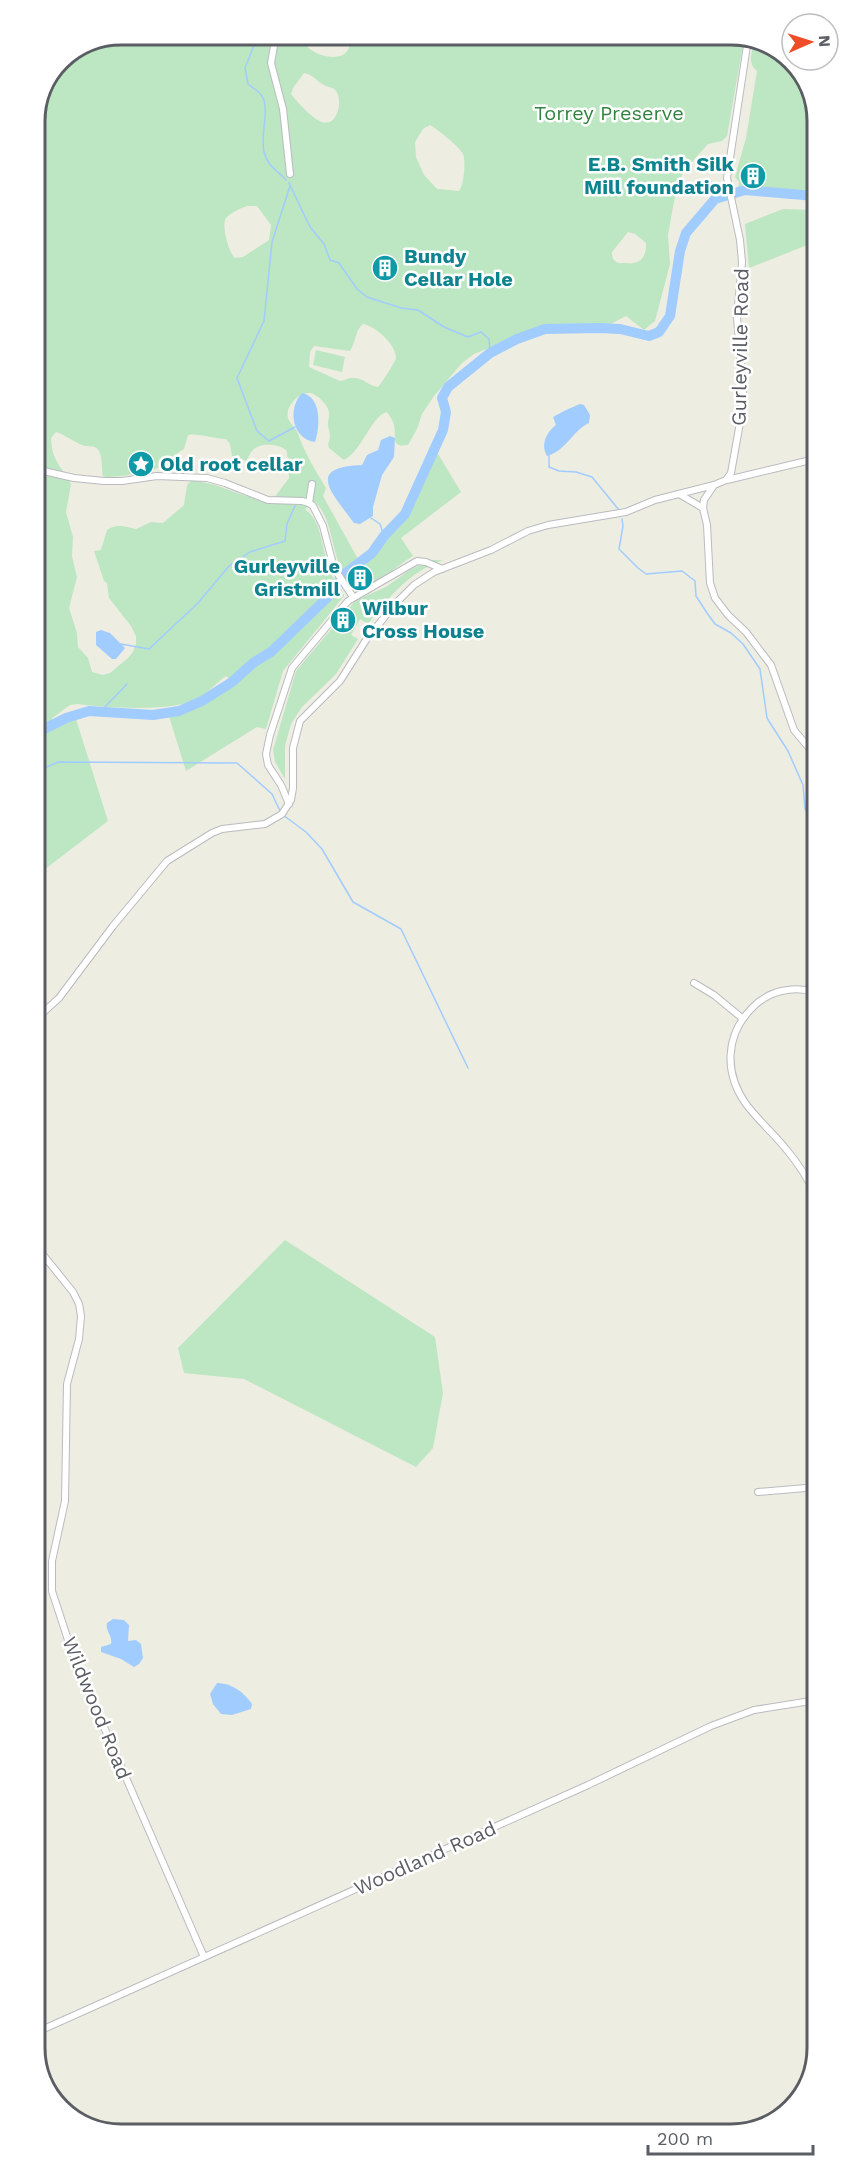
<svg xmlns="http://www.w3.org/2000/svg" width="852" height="2169" font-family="'Work Sans',sans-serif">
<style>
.green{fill:#bde6c2;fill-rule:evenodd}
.water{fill:#a1ccff}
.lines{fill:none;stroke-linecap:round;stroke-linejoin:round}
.stream{stroke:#a1ccff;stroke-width:1.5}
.river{stroke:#a1ccff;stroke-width:10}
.minor-casing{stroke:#babbc1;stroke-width:8}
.minor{stroke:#fff;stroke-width:6}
.labels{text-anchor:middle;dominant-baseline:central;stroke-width:5;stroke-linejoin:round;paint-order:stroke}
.park-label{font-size:20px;fill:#31843f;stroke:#fff}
.culture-label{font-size:20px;font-weight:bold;fill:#0d838f;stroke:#fff;text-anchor:start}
.street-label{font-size:20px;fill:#5a5d63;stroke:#fff}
.rim{fill:none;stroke:#5a5d63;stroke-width:3}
</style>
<rect width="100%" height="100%" fill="#eeede2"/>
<g class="green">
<path d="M121,35H193L205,37L212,35H301C304,59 359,69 348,35H737L744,39L727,136L722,141L708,144L683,172L675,196L668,235L670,264L655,321L644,330L626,316L607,326L548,324L474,354L462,363L434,396L422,414L417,429L408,445C390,448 397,437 394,425C393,421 390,416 387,412C371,416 362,451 344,460L329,448L328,444C331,436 330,434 328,426C327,422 330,417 329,412C328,405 317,394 310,393C298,392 285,407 288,418C290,424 296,428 298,434C305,453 315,470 326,488L323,496L358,559L382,545L395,529L421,479L432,444L461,492L401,538L413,556C397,565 371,592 352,586C329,560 336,522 315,502L305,509C324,524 321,550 330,571C333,580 342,587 344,596L283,671L266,729L257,727L186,771L168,713C193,707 210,695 231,680L226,676C216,683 208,693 197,699C173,712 105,708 78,704L70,705L51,719H76L108,821L36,876L35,116L60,60ZM304,73C314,75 316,81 324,85C328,88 333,86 336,91C343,100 338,127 322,122C313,119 297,102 291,94L293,88ZM430,125C437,129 460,147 463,154C466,161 464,185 459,191L437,189L424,175L416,157L415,142L423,129ZM247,206H257L271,225L269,240L243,257L235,258C229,254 221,225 226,218C230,213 241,208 247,206ZM628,232L635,234L646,243C647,258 639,265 625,263C621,263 618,264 615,261C612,259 612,255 612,252ZM363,324C375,326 396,344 396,358C395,362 382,383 378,387C369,386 363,378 354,378C349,377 345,381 340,381L309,367L310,352L314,346L350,351C356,342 355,330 363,324ZM56,432C65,435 73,441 82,445C89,448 95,444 99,451C103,459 101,468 103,476L107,477C118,477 151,472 160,467C168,462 175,454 184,449L188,435C200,433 213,439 226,439L230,444L232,456L246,461C249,457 250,452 254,449C261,442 281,444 287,451L289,478L274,498L246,496L215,485L192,480L187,485L184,505L163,523L151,522L136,529C125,527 118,523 107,530L101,550L94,551L104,581L107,583L109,598L131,626L136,636V644L133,652L128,658L110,673L103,675L92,672L88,658L78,647L77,633L69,608L77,577L72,556L73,537L66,512L71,484C61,465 52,462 51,438Z"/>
<path d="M754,42L788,56L814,98L815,195L750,186L738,191L739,182L735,177L736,173L746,138L757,71C747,63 752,53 754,42Z"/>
<polygon points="783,209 813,210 815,242 749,268 745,224"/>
<polygon points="316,350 345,357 342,372 313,365"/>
<path d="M430,560H443C409,572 390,596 368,624L360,619L351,635L358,639L336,674L302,707L291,724L285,746V779L275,762L273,750L296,671L356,600L386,587L411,569Z"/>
<polygon points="285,1240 435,1337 443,1393 433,1448 416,1467 244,1379 184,1373 178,1348"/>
</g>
<g class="water">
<path d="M302,393C322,397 320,427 315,442C292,439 287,409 302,393Z"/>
<path d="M580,404L584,405L590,415L589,423C572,431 567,450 547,456C540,444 547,432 556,425L553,417L566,410Z"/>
<path d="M390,436L395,438L394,457L382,475L373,507V516L360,524L354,523C333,494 304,467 362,465L367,455L378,450L381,440Z"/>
<polygon points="101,630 110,633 125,648 116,659 112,659 96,645 96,632"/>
<path d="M113,1619L124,1620L129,1625L128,1641L136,1640L141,1644L143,1658L139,1664L134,1667L121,1659L101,1652V1647L111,1644C113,1636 105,1631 107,1623Z"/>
<path d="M217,1683C231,1683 244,1692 252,1704L251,1709L232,1715L221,1714L213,1704L210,1694Z"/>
</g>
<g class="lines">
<g class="stream">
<path d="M258,35L245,68L248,84C253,88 259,91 262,96C270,108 260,136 264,152C267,166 278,171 286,180"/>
<polyline points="289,183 310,227 324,244 330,260 339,263 357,289 367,297 401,308 418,310 444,327 468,337 481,332 489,339 490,352 470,368"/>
<polyline points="290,186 272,242 264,321 237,378 257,431 269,441 295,427"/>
<polyline points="549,455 549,467 559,471 576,472 592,477 619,510"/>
<polyline points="371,518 380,524 384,536"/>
<polyline points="622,519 623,526 619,549 638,568 646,574 682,571 695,581 696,596 707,613 715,624 731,633 743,644 760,669 767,718 788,751 803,785 805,809 816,825"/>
<polyline points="121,644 149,649 198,603 229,566 250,552 285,541 287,524 295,506"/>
<polyline points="101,711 127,684"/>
<polyline points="36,772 58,762 237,763 272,794 280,811"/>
<polyline points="283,815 306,832 322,849 353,902 401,929 468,1068"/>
</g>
<polyline class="river" points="36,733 66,718 89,711 153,715 179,711 202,701 232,682 253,663 271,652 331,594 342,576 372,553 384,536 405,514 443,430 446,412 442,398 448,387 490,353 517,339 545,329 600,328 620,329 649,336 659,332 670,316 680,251 686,233 715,199 745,190 815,196"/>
<defs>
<g id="minor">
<polyline points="280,35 274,46 271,63 283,109 290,174"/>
<polyline points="748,39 727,178 740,240 742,262 737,317 743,394 741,417 731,473 726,480 714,485 704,500 703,508 707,525 710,583 715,598 728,615 746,632 771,665 794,730 815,755"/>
<polyline points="35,469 74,478 104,481 122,481 157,476 207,478 225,483 268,500 302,501 309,503 313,506 323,526 334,568 353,597"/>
<polyline points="727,480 815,459"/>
<polyline points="679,494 703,508"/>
<polyline points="309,503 312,484"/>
<polyline points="289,804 281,785 268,765 266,754 270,735 292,668 348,601 417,561 426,562 442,569"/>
<polyline points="694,983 714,995 742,1018"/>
<path d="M816,992C793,986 769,990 752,1008C725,1035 724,1073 746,1104C758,1120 774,1134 786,1149C798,1163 808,1179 816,1196"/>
<polyline points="36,1019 59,998 113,926 167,861 212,833 222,829 265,824 282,814 291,800 293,788 293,748 300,721 340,681 366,640 395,604 414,585 434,572 491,550 528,531 548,525 626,512 655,500 714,485"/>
<polyline points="36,1246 73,1292 79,1304 81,1316 79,1339 67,1384 65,1501 52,1561 52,1591 71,1649 100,1718 204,1957"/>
<polyline points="758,1492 817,1487"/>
<polyline points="37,2032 588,1785 711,1726 754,1710 817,1700"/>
</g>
</defs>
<use href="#minor" class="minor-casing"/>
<use href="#minor" class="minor"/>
</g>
<defs>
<symbol id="building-disc" viewBox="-11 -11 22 22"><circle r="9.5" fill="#0f9aa8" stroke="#fff"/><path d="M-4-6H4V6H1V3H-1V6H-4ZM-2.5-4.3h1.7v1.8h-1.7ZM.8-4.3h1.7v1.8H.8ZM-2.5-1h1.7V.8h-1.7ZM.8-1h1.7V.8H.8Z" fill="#fff"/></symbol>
<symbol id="sight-disc" viewBox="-11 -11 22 22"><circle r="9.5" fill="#0f9aa8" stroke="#fff"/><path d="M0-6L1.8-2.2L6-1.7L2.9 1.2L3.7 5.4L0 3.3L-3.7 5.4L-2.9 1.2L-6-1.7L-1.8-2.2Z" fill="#fff"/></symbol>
</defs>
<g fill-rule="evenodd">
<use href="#building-disc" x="738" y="161" width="30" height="30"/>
<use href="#building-disc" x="370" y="253" width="30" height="30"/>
<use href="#sight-disc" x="126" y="449" width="30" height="30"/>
<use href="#building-disc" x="345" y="563" width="30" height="30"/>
<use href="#building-disc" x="328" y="605" width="30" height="30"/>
</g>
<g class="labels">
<g class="park-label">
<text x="609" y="113">Torrey Preserve</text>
</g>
<g class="culture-label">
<text x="734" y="164" text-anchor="end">E.B. Smith Silk<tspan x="734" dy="23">Mill foundation</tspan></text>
<text x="404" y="256">Bundy<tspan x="404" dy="23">Cellar Hole</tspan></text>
<text x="160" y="464">Old root cellar</text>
<text x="340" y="566" text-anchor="end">Gurleyville<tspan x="340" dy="23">Gristmill</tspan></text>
<text x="362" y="608">Wilbur<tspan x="362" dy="23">Cross House</tspan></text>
</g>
<g class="street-label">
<text transform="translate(740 347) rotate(-89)">Gurleyville Road</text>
<text transform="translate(97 1708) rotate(68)">Wildwood Road</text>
<text transform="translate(425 1858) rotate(-24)">Woodland Road</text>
</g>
</g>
<path d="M0 0H852V2169H0ZM121 45H731A76 76 0 0 1 807 121V2048A76 76 0 0 1 731 2124H121A76 76 0 0 1 45 2048V121A76 76 0 0 1 121 45Z" fill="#fff" fill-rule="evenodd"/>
<path class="rim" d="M121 45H731A76 76 0 0 1 807 121V2048A76 76 0 0 1 731 2124H121A76 76 0 0 1 45 2048V121A76 76 0 0 1 121 45Z"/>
<g transform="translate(810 42) rotate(87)"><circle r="28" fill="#ffffff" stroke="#bdbec1" stroke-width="1.5"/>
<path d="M0-4.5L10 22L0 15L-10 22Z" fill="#ee4d28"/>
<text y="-9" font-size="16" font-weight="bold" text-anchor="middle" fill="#5a5d63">N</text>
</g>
<path d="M648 2145v9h165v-9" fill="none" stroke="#5a5d63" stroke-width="3"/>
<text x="657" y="2145" font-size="18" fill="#5a5d63" stroke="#ffffff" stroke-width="4.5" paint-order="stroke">200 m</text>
</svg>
